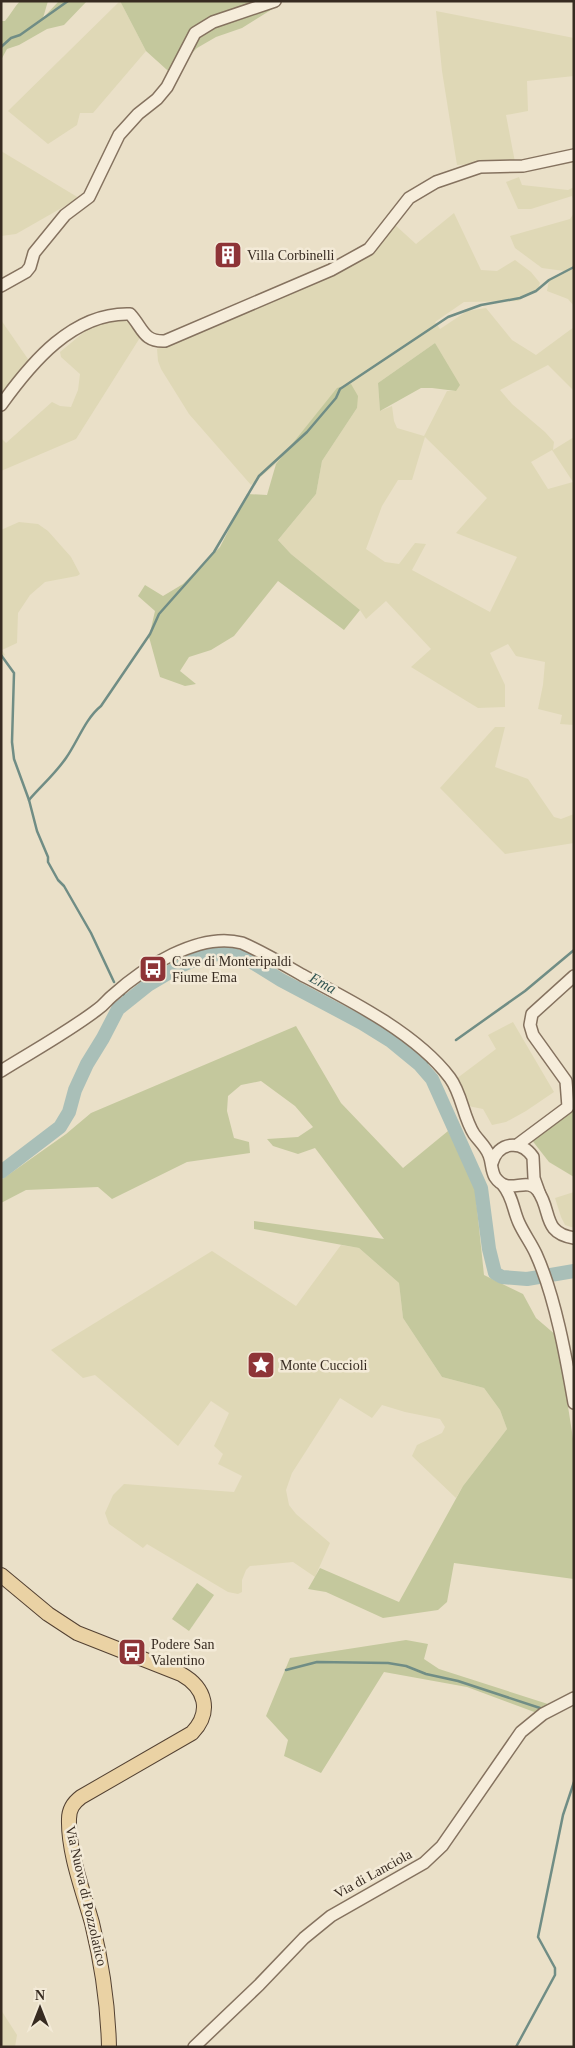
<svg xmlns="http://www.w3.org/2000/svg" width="575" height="2048" font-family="Georgia,serif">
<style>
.farmland{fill:#dfd8b6;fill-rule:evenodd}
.green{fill:#c4c89d}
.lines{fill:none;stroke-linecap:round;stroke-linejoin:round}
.stream{stroke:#708d85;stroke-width:2.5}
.river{stroke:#a9bfb8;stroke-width:14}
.minor-casing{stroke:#85725f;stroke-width:14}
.major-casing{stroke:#534132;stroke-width:16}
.minor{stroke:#f6eddb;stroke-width:11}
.major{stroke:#ead2a4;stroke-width:14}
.labels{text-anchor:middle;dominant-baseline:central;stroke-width:5;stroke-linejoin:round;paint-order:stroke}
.poi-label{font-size:14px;fill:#372b21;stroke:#f3ead7;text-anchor:start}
.street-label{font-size:14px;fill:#372b21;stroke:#f3ead7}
.water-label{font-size:15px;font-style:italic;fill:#325552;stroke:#f3ead7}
</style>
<rect width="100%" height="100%" fill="#eae0c8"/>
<g class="farmland">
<polygon points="120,1 146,51 93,113 80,113 77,125 48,144 8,111"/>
<polygon points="436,11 574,38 574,76 527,81 528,111 506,115 515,162 457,165 442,71"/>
<polygon points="1,151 79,198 16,234 1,236"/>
<polygon points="519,177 522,185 568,190 574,187 574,201 572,196 531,209 518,209 506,182"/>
<path d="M454,213L481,270L497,271L515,260L531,272L540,283L538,289L518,301L464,302L435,322L440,329L467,311L486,308L512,340L536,355L574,327V391L548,365L500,390L512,404L545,432L554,442L553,450L574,437V725L560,724L562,715L538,709L543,685L545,662L516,656L508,644L490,653L505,685V707L478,708L411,667L431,649L386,601L366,619L360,610L291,554L278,540L316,494L322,461L357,408L337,389L276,464L251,485L189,414L161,369L158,361L157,349L292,291L381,244L394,224L416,244ZM435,343L456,391H447L424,436L397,428L394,421L392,406L380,411L378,383ZM425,437L487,498L456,533L517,557L490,612L412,570L426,544L415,543L399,564L385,562L366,549L382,506L398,480H412ZM552,450L573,482L548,489L531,462Z"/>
<polygon points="574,213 574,306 568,299 547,291 549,280 564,271 542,268 515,248 510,236 570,219"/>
<polygon points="119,317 129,318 141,336 76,439 1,471 1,438 6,443 52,402 60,406 71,407 78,390 80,374 61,357 60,352 89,328"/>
<polygon points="1,320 30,362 1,399"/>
<polygon points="19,522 38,524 48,531 71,557 80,574 77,576 45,582 30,595 18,613 17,643 2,650 5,655 1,657 1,530"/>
<polygon points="495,727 505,727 495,767 528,779 554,817 561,819 574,814 574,843 505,854 440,788"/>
<polygon points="513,1022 554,1092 526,1111 506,1122 492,1125 483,1109 468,1106 456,1079 496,1049 488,1035"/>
<polygon points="574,1192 574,1228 565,1225 561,1217 555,1198"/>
<polygon points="341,1245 359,1248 399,1283 403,1318 442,1377 484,1388 500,1410 507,1429 463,1486 456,1498 412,1456 417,1445 442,1433 445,1427 440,1419 405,1412 382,1405 372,1418 340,1398 292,1473 286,1490 289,1505 296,1514 330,1543 315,1577 293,1562 250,1566 246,1570 242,1580 242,1592 238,1594 228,1592 147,1544 143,1548 109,1524 105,1513 113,1495 124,1484 234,1492 242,1476 218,1464 223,1454 214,1446 229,1413 211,1401 178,1446 95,1375 83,1378 51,1350 212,1251 296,1306"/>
<polygon points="1,2010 17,2035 15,2047 1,2047"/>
</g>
<g class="green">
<path d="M20,1H48L43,18L59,1H87L64,25L47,29L19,45L7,49L1,60V21H5C11,14 14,7 20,1Z"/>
<polygon points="120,1 264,1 243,13 282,3 242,28 216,37 197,48 186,59 176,78 146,51"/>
<polygon points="435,343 460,385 456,391 432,388 421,388 380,411 378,383"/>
<polygon points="351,384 358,396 357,408 322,461 316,494 278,540 291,554 360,610 344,630 278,581 234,636 211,650 189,657 180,671 196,684 185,686 160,677 149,637 155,611 138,596 145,585 163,596 183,584 220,547 247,494 267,495 276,464 337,388"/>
<polygon points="296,1026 341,1103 403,1168 448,1131 474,1180 484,1275 523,1294 536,1318 557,1336 574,1445 574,1579 454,1563 447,1602 438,1610 383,1618 326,1592 308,1589 320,1568 399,1602 463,1486 507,1429 500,1410 484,1388 442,1377 403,1318 399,1283 359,1248 254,1229 254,1221 384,1239 315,1148 298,1154 273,1146 267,1139 298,1137 313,1127 295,1106 261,1081 241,1085 228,1096 227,1111 234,1138 249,1142 250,1153 187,1162 112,1199 98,1187 26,1190 1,1203 1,1180 66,1134 91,1113"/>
<polygon points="574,1107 574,1177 549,1162 531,1139 536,1130"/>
<polygon points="197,1583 214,1595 189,1631 172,1619"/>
<polygon points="406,1640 428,1644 424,1659 439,1669 551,1705 537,1713 467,1687 384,1672 321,1773 284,1756 288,1740 266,1716 290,1658"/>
</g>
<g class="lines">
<g class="stream">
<polyline points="1,47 11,38 20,35 68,1"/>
<polyline points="1,655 14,673 12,742 14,759 29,800 37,831 48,857 48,862 58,880 64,886 91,933 114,982"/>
<path d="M29,800C41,786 55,774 66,758C78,741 85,719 101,706L150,634L159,614L214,552L259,476L307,432L336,398L340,389L448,317L481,305L520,298L536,291L549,280L574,267"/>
<polyline points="123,994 129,1001"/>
<polyline points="456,1040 525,991 574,950"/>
<polyline points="422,1067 428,1062"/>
<polyline points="286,1670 317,1662 388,1663 406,1666 426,1674 458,1681 540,1708"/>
<polyline points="516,2047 555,1975 555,1968 538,1937 563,1815 574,1782"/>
</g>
<polyline class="river" points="1,1172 60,1127 69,1112 75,1090 87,1064 103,1038 118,1009 148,985 180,966 204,956 226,953 247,959 281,980 362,1023 391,1041 419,1064 432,1079 481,1188 489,1249 495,1273 502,1277 527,1279 574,1271"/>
<defs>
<g id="minor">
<polyline points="1,286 26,272 30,267 34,253 65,215 89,197 119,135 138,114 157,99 167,87 195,33 213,22 275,1"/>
<path d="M1,405C31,363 73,312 130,314C143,328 143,342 165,341L331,270L369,249L409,198L436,182L480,167L523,166L574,155"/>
<path d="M1,1071C33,1051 68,1032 98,1009C104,1005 107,1000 112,996C143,968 199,931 242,943C263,952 283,964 302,975C350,1000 417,1034 450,1078C462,1094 463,1117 474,1134C479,1141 486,1147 489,1155C492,1162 491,1170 495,1177C508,1197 527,1175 538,1191C552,1211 542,1233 574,1238"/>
<polyline points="517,1145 568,1107 566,1081 533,1035 530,1025 532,1014 574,976"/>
<path d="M492,1163C498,1142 521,1139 533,1157L534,1178L539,1192"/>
<path d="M503,1185C513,1197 513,1210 519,1223C524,1234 531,1243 536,1254C555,1296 566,1357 574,1403"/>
<polyline points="194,2047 259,1985 304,1938 331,1916 424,1863 442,1846 521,1732 543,1714 574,1698"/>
</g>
<path id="major" d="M1,1575L48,1614L77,1633L181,1674C206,1688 212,1712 192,1733L81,1797C73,1803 69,1809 69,1819C68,1852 83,1891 92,1923C102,1964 108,2004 109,2047"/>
</defs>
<use href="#minor" class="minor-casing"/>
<use href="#major" class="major-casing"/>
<use href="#minor" class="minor"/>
<use href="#major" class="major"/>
</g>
<defs>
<symbol id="building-square" viewBox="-11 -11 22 22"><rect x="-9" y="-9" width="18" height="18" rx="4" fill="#8e3437" stroke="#f3ead7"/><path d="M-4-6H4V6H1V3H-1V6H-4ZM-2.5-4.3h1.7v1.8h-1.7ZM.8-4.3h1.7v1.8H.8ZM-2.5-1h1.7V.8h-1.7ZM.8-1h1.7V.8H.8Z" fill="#fff"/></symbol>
<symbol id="bus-square" viewBox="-11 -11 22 22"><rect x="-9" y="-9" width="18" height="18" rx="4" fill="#8e3437" stroke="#f3ead7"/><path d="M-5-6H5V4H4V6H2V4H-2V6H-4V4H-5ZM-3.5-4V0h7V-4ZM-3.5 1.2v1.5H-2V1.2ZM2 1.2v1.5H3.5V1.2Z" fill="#fff"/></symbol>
<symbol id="sight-square" viewBox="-11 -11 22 22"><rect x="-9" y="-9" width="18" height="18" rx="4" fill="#8e3437" stroke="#f3ead7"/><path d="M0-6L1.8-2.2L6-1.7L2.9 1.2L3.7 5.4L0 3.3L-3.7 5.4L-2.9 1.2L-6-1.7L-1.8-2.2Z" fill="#fff"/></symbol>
</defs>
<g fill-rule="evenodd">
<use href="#building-square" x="212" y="239" width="32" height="32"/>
<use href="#bus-square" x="137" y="953" width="32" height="32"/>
<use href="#sight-square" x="245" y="1349" width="32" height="32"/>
<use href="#bus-square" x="116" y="1636" width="32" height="32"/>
</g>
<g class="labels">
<g class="poi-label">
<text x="247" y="255">Villa Corbinelli</text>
<text x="172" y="961">Cave di Monteripaldi<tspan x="172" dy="16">Fiume Ema</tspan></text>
<text x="280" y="1365">Monte Cuccioli</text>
<text x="151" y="1644">Podere San<tspan x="151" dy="16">Valentino</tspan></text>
</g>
<g class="street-label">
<text transform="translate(373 1874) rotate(-29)">Via di Lanciola</text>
<text transform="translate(86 1896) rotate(77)">Via Nuova di Pozzolatico</text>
</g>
<g class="water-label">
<text transform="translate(323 983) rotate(29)">Ema</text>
</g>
</g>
<rect width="575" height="2048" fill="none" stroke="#372b21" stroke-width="5"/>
<g transform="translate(40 2008)" stroke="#f3ead7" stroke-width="4" paint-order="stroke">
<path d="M0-4L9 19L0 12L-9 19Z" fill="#372b21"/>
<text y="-8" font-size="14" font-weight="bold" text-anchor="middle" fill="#372b21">N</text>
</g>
</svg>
